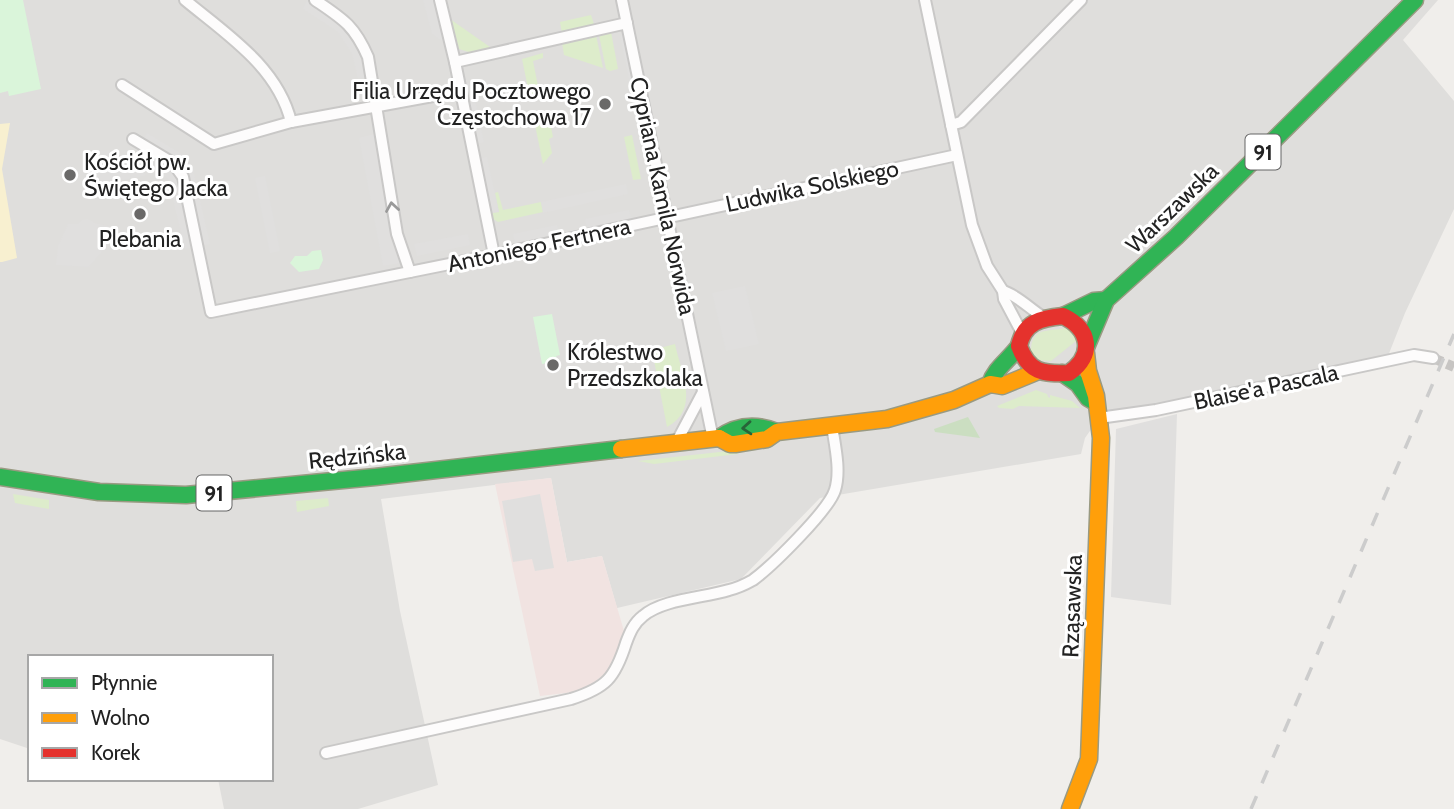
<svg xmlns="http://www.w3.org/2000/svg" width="1454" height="809" font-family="Cabin,sans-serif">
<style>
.residential{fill:#dfdedc}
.commercial{fill:#f1e3e1}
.grass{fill:#ddeccb}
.forest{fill:#cbdec1}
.sand{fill:#f8f0d0}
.park{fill:#daf5da}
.parking{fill:#e0dfde}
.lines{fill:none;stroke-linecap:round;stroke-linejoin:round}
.street-tunnel{stroke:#c7c5c3;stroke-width:10;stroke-dasharray:10 5;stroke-linecap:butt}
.street-casing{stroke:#c9c8c7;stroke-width:14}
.fast-casing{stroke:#999a82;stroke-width:19}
.slow-casing{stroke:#999a82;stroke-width:19}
.jam-casing{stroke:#999a82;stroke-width:19}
.street{stroke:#fdfcfc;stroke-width:10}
.fast{stroke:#30b455;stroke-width:16}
.slow{stroke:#ff9f0a;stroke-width:16}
.jam{stroke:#e5322d;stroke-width:16}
.rail{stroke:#ccc;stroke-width:3.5;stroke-dasharray:14 14;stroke-linecap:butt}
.oneway{stroke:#9a9a9a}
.oneway2{stroke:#286439}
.poi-dot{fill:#6a6968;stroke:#fff;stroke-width:2.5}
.labels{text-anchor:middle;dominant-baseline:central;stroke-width:6;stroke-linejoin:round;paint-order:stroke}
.shield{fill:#fff;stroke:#646464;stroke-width:2}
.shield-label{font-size:21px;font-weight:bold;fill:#222}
.poi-label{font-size:23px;fill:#222;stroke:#fff;text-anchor:start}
.street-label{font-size:23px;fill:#222;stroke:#fff}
</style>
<rect width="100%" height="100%" fill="#f0eeeb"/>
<polygon class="residential" points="0,0 1438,0 1403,40 1454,101 1454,209 1405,313 1386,361 1099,418 1085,438 1081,454 820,498 741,579 617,608 602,556 567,562 551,478 381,499 400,611 438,785 358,809 224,809 218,779 271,779 271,657 30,657 30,749 0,739"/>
<polygon class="commercial" points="551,478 567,562 602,556 624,631 612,668 583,691 540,696 495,484"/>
<g class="grass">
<polygon points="591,15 595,27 562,34 560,22"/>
<polygon points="450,19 490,47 491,49 472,53 459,49"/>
<polygon points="611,32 618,69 610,71 606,69 599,35"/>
<polygon points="596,35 603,68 564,55 562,43"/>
<polygon points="543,53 543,58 533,61 540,96 530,98 522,59"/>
<polygon points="550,122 553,137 549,139 552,153 543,164 535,125"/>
<polygon points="632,135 641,179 633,180 624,137"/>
<polygon points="498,192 503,210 541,202 543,212 498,222 492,218 491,213 499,212 495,193"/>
<path d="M1065,328L1073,331L1076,341L1051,361L1036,360L1031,355C1030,327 1045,332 1065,328Z"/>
<path d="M675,344C681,373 701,409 667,427L652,350Z"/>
<polygon points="1036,390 1047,394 1048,397 1050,398 1050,395 1072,401 1080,408 1019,406 1013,409 999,408 997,406"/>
<polygon points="738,450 738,454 654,464 638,461"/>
<polygon points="13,494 49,500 49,509 15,503"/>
<polygon points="328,498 329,506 297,512 296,501"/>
</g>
<polygon class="forest" points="968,417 980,438 935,432 934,429"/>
<polygon class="sand" points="10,123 2,169 17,258 2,262 0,262 0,124"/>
<g class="park">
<polygon points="0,0 23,0 41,89 9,96 8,91 0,93"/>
<polygon points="321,250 323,260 319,269 299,272 290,263 295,256 307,256 312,251"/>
<polygon points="552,314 560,355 556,356 557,361 542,364 533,317"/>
</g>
<g class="parking">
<polygon points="423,0 435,0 445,43 432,34"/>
<polygon points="307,1 344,24 361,50 367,78 358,79 352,54 338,32 303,9"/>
<polygon points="624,33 653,173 649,174 620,36"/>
<polygon points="463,82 472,84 484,142 476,144"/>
<polygon points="147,133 185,156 193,169 210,244 185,249 168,179 135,154"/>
<polygon points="375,134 400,263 383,266 359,138"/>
<polygon points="110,150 147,175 100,185 95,178 94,151"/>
<polygon points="487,157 499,212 491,213 479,159"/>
<polygon points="265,176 280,251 270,253 255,178"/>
<polygon points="626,184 628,194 543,213 541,202"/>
<polygon points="629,210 632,220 587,229 585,219"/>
<polygon points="88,219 95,223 112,227 119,232 89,267 56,265 58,246 68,224 77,224 82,220"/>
<polygon points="557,225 559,235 515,244 513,234"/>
<polygon points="468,234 470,245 417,256 414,244"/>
<polygon points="745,286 759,344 726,351 712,293"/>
<polygon points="1177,414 1171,605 1111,597 1116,429"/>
<polygon points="540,494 554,568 535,571 532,559 513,562 502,501"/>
</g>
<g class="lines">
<polyline class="street-tunnel" points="1433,358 1454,367"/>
<defs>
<g id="street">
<path d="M185,0C226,34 278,67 291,122"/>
<path d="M315,0C343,19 354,25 368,57L397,234L410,272"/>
<polyline points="440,0 455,62"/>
<polyline points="622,0 713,439"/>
<polyline points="925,0 972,225 987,266 1003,291 1004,299 1022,333"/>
<polyline points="122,85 214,144 291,122 460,91"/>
<polyline points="951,125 961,122 1081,0"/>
<polyline points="133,139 173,163 183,177 211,312 494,255 957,155"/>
<polyline points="494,255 455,62 627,23"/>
<path d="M1003,291C1017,295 1030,309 1043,317"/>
<polyline points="1099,418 1156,410 1414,355 1433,358"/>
<polyline points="676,443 703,392"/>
<path d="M326,753L571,699C606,688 615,678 626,643C630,632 634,623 643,616C663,599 703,598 729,590C737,588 746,584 753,580C772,566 829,510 835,490C841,471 835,446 832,426"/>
</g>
<g id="fast">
<polyline points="1063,316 1094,301 1106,300"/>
<polyline points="1087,345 1106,300 1176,237 1415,0"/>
<polyline points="1062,373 1078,384 1088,398 1095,402"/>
<path d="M990,384C995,368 1009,360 1019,346"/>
<path d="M719,438C737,425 757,424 777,432"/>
<polyline points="0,477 99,492 186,495 375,477 621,449"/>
</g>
<g id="slow">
<polyline points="719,438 730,444 735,444 767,439 777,432 887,419 954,400 990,384 1002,386 1036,372"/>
<polyline points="621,449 719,438"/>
<polyline points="1070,809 1089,759 1101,438 1096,396 1088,371 1086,353"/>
</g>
<path id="jam" d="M1063,316C1090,329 1095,355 1069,373C1043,374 1029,373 1019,346C1024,322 1041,318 1063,316Z"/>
</defs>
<use href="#street" class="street-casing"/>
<use href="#fast" class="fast-casing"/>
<use href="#slow" class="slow-casing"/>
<use href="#jam" class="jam-casing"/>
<use href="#street" class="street"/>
<use href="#fast" class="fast"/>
<use href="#slow" class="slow"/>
<use href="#jam" class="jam"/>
<polyline class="rail" points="1251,809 1454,334"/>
</g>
<defs><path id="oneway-chevron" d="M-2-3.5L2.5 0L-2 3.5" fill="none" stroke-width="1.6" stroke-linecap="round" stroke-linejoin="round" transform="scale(1.75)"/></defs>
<use class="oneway" href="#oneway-chevron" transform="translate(392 207) rotate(-99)"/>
<use class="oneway2" href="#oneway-chevron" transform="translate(747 428) rotate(176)"/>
<g class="poi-dot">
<circle cx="605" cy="104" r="7"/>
<circle cx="70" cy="175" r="7"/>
<circle cx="140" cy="214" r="7"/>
<circle cx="553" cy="365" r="7"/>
</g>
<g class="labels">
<g class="shield">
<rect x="1245.5" y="134.5" width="35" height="35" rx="5"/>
<rect x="196.5" y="475.5" width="35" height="35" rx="5"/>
</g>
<g class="shield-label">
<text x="1263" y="152">91</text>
<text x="214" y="493">91</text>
</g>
<g class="poi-label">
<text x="591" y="91" text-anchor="end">Filia Urzędu Pocztowego<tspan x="591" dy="26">Częstochowa 17</tspan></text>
<text x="84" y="162">Kościół pw.<tspan x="84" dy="26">Świętego Jacka</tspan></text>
<text x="140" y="239" text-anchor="middle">Plebania</text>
<text x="567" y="352">Królestwo<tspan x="567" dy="26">Przedszkolaka</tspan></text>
</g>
<g class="street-label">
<text transform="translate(812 186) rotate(-12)">Ludwika Solskiego</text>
<text transform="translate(663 196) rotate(78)">Cypriana Kamila Norwida</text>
<text transform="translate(1172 208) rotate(-44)">Warszawska</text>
<text transform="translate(539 245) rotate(-12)">Antoniego Fertnera</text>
<text transform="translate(1266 387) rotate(-12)">Blaise'a Pascala</text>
<text transform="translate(357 456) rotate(-6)">Rędzińska</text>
<text transform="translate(1072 606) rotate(-88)">Rząsawska</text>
</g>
</g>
<rect x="28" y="655" width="245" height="126" fill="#ffffff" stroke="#a7a7a7" stroke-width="2"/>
<rect x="42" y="678" width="35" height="10" fill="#30b455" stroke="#a7a7a7" stroke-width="2"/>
<text x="91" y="690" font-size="21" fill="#222222">Płynnie</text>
<rect x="42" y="713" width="35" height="10" fill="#ff9f0a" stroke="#a7a7a7" stroke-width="2"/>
<text x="91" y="725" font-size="21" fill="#222222">Wolno</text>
<rect x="42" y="748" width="35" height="10" fill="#e5322d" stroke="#a7a7a7" stroke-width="2"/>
<text x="91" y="760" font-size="21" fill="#222222">Korek</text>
</svg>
